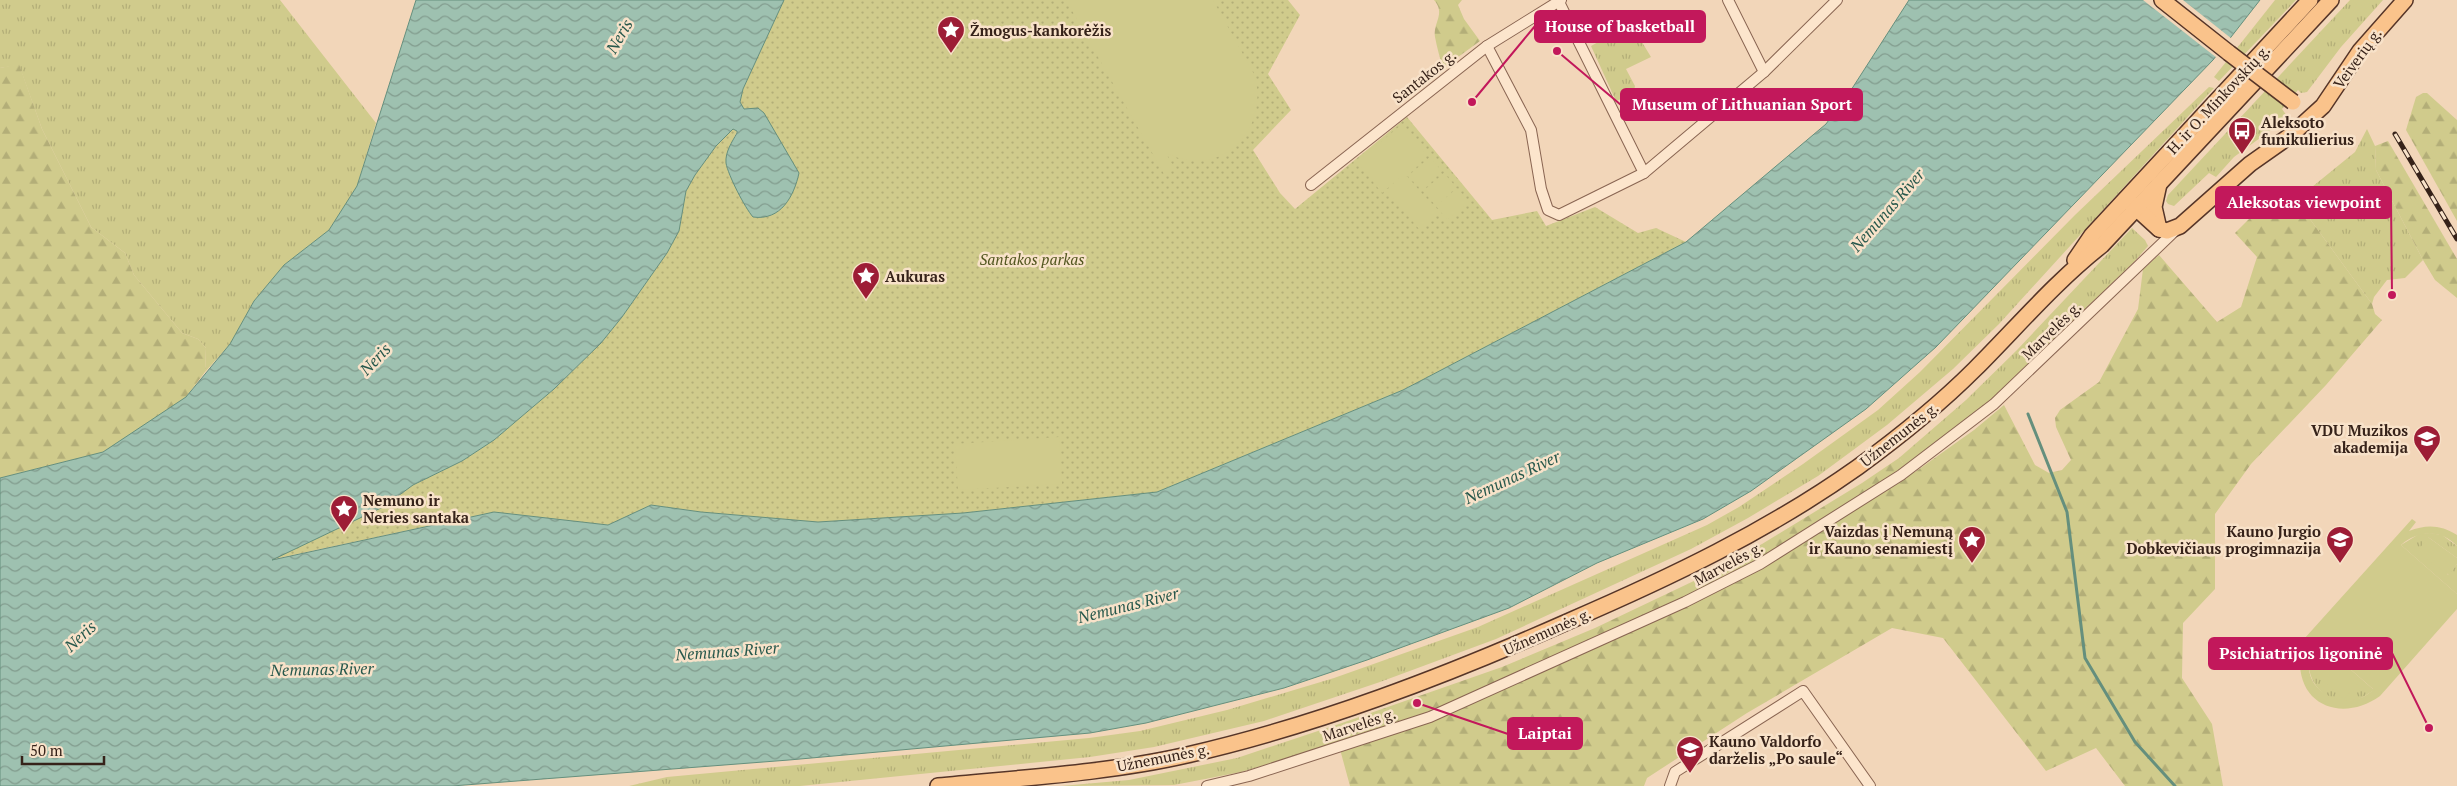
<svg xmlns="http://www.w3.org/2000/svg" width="2457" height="786" font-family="'PT Serif',serif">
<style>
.grass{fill:url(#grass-tufts)}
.forest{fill:url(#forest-firs)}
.park{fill:url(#park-dots)}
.pitch{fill:#d0cb8c;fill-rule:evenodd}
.water{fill:url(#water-waves);stroke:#658f7d}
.pier{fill:#f2d6b9}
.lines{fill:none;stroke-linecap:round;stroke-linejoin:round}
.stream{stroke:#658f7d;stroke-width:3}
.street-casing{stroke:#896552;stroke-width:12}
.primary-casing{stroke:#563528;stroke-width:18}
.street{stroke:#fce5cc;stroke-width:10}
.primary{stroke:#fac38b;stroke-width:15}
.rail-casing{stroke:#362219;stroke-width:5}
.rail{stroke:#f8e2c9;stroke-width:3;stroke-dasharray:9;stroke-linecap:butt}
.primary-bridge-casing{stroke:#563528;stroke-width:18;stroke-linecap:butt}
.primary-bridge{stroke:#fac38b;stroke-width:15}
.labels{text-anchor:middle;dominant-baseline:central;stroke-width:5;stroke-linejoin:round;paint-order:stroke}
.poi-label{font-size:15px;font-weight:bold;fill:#362219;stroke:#f8e2c9;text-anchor:start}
.street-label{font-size:15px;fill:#362219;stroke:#f8e2c9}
.park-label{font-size:15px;font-style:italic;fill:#51551e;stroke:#f8e2c9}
.water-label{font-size:16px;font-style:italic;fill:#27584c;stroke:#f8e2c9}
.leader{fill:none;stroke:#c2185b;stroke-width:2}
.callout-dot{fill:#c2185b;stroke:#f8e2c9;stroke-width:2}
.callout{fill:#c2185b;stroke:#c2185b;stroke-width:2}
.callout-label{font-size:16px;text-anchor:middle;font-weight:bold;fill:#fff}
</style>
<defs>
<pattern id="grass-tufts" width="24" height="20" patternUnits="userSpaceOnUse" patternTransform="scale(1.25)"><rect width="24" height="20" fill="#d0cb8c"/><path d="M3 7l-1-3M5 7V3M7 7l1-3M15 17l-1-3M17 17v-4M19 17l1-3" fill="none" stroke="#b3ae78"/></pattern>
<pattern id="forest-firs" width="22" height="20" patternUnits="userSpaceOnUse" patternTransform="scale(1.25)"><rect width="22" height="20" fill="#d0cb8c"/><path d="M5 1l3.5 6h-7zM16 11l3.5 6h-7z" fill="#b3ae78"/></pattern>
<pattern id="park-dots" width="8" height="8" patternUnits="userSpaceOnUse" patternTransform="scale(1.25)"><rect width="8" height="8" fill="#d0cb8c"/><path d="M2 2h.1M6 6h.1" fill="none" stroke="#b3ae78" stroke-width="1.8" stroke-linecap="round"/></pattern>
<pattern id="water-waves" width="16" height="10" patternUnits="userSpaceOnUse" patternTransform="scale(1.25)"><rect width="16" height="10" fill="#9ec1b0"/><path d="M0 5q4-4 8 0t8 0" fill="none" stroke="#829c8e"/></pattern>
</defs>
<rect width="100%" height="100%" fill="#f2d6b9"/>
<g class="grass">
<polygon points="0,0 280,0 376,123 357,186 329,230 284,265 254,301 230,344 205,372 206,348 198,339 182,333 134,275 125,253 91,227 42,129 19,65 0,68"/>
<polygon points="2275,0 2296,0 2219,81 2214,77"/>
<polygon points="2350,0 2383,0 2341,47 2307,92 2301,93 2298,90 2282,109 2287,116 2286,119 2234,157 2216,177 2209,173 2174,206 2168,204 2166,201 2168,195"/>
<polygon points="1631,24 1651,57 1626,69 1635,86 1633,95 1616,101 1591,46"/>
<polygon points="2209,87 2214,88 1999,324 1953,369 1887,425 1818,476 1748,518 1691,549 1496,639 1380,682 1264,721 1154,747 1090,757 800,786 629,786 667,777 1089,738 1140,731 1227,710 1334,678 1478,627 1707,525 1739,507 1803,464 1878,410 1920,372 2075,215"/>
<polygon points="2367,129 2375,146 2376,170 2423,260 2405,278 2387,280 2374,297 2372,304 2296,200 2355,152"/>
<polygon points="2132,228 2145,240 2148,246 2134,262 1982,408 1909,463 1903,463 1899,458 1966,400 2017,350"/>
<polygon points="2430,533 2442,535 2457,546 2457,558 2428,537 2448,575 2457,564 2457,594 2401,545 2419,534"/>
<polygon points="1762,544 1759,548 1760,554 1721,577 1719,569"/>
<path d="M2317,640L2374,690C2366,695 2359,701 2349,701C2316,703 2297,665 2317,640Z"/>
<polygon points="1342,723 1341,743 1241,772 1174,785 1061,786 1129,780 1237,758"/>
</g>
<g class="forest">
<path d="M1434,0H1462L1458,5L1464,19L1480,41L1443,68C1440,58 1437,48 1435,37C1433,22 1446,14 1434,0Z"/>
<polygon points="19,64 42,129 91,227 125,253 134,275 182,333 198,339 206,348 205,372 186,397 135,432 103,452 0,478 0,68"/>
<polygon points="2423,93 2427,93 2457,120 2457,221 2406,130 2416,97"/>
<polygon points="2388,141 2457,259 2457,298 2435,280 2423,260 2376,170 2375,146"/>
<polygon points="2296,200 2372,304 2375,314 2382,320 2326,385 2251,464 2215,514 2215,589 2183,623 2182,678 2212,724 2223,786 2125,786 2096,748 2046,771 1943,638 1892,628 1747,713 1647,778 1644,786 1350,786 1341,753 1342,723 1502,667 1595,628 1719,569 1722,577 1760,554 1759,548 1762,544 1862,483 1899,458 1903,463 1909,463 1915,472 1974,430 2004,405 2035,465 2049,473 2062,470 2071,460 2056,427 2055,418 2060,410 2099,382 2138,309 2143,269 2159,255 2217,322 2241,307 2257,257 2235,233 2262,206 2285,209"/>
</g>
<polygon class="park" points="784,0 1288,0 1300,15 1268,74 1291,110 1253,150 1280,193 1295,209 1407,117 1492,220 1537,211 1546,226 1595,207 1638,233 1656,228 1686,242 1403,390 1157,492 963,513 818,522 701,512 651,505 608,525 494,512 269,560 383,507 413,485 462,461 494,440 554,389 601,343 622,317 667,253 679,231 686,191 695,175 716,146 733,129 737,131 731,145 753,217 770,216 780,210 755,108 744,109 740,102 743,89"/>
<g class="pitch">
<path d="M1066,0H1213L1255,76C1269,132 1220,180 1166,153L1174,168L1164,174Z"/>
<polygon points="1402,124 1427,155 1382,193 1357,162"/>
<polygon points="1430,157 1442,171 1421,189 1409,175"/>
<polygon points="1444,173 1456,187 1435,205 1423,191"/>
<polygon points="1407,176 1438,212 1419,229 1388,192"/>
<polygon points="1457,188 1469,202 1447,220 1436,206"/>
<polygon points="1059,437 1062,484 958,490 955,444"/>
<path d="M2412,519L2416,522L2409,531C2427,524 2441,525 2457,535V546C2441,529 2418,530 2401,545L2457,594V609L2380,696C2344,722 2298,707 2300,659L2293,665L2286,659ZM2317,640L2373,689V690C2369,693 2365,697 2360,698C2339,706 2311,692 2309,669L2344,699L2360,681L2326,650L2309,668L2310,652Z"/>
<polygon points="2428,537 2457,558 2457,564 2449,575 2417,552"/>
</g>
<path class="water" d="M416,0H784L743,89L740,102L744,109L758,108L764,113L799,173C794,196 781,221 753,217C745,208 728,175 726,163C725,152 732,142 737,133V131L733,129L716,146L695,175L686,191L679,231L667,253L622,317L601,343L554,389L494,440L462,461L413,485L383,507L272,560L494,512L608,525L651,505L701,512L818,522L963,513L1157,492L1403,390L1686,242L1826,124L1853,87L1909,0H2260L2213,60L1936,347L1866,409L1751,491L1703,519L1597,563L1509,608L1367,660L1284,688L1146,723L1090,733L789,760L452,786H0V478L103,452L186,397L230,344L254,301L284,265L329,230L357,186Z"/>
<polygon class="pier" points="2143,0 2183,0 2232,39 2217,58"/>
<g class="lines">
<polyline class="stream" points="2028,414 2067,512 2085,658 2135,742 2175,786"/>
<defs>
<g id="street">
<polyline points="1558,0 1644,173"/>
<polyline points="1728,0 1764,72"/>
<polyline points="1487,46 1531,130 1541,189 1548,210 1559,215 1644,173 1764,72 1837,0"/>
<polyline points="1311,185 1487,46 1561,0"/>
<polyline points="1207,786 1249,776 1430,717 1685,602 1760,564 1901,475 1994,404 2177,229"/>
<polyline points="1670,786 1675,772 1803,691 1870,786"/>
</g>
<g id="primary">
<polyline points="2162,0 2229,53"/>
<polyline points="2159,184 2154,207 2159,229"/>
<polyline points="2126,199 2159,229 2167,231 2180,226 2250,164 2291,135 2323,106 2360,51 2405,0"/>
<polyline points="2075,260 2092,235 2310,0"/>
<path d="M938,786C1019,778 1109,773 1187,755C1318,725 1445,676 1567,622C1669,578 1768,531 1858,467C1899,437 1939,405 1975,369C2017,327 2055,282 2102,245L2331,0"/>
</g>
</defs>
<use href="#street" class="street-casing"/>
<use href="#primary" class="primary-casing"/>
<use href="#street" class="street"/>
<use href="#primary" class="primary"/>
<defs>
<polyline id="rail" points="2395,134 2457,239"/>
</defs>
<use href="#rail" class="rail-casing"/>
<use href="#rail" class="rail"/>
<defs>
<polyline id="primary-bridge" points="2229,53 2293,102"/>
</defs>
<use href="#primary-bridge" class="primary-bridge-casing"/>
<use href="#primary-bridge" class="primary-bridge"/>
</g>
<defs>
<symbol id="sight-pin" viewBox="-11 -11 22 30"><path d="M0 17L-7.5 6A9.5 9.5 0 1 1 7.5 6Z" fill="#9d1d36" stroke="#f8e2c9"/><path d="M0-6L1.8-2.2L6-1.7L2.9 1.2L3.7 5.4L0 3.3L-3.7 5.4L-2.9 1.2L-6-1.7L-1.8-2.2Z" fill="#fff"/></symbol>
<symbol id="bus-pin" viewBox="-11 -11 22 30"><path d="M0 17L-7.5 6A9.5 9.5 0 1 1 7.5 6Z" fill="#9d1d36" stroke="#f8e2c9"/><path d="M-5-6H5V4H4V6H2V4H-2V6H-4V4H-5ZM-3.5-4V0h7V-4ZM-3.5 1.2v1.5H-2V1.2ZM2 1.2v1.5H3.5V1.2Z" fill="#fff"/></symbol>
<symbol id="university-pin" viewBox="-11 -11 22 30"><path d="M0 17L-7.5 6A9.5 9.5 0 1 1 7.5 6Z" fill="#9d1d36" stroke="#f8e2c9"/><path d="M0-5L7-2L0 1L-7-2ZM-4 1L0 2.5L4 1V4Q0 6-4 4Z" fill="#fff"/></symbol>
<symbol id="school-pin" viewBox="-11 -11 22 30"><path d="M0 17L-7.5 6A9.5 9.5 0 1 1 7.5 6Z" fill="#9d1d36" stroke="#f8e2c9"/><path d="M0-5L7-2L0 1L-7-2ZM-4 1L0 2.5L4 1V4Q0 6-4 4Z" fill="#fff"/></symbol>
</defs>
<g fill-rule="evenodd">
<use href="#sight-pin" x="935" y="14" width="32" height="43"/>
<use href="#bus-pin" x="2226" y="115" width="32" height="43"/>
<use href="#sight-pin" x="850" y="260" width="32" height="43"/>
<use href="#university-pin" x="2411" y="423" width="32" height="43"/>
<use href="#sight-pin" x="328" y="493" width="32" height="43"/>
<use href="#sight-pin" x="1956" y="524" width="32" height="43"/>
<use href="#school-pin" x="2324" y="524" width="32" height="43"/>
<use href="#school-pin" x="1674" y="734" width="32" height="43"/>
</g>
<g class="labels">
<g class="poi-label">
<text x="970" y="30">Žmogus-kankorėžis</text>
<text x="2261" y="122">Aleksoto<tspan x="2261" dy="17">funikulierius</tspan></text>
<text x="885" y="276">Aukuras</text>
<text x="2408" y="430" text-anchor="end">VDU Muzikos<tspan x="2408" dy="17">akademija</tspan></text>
<text x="363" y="500">Nemuno ir<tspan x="363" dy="17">Neries santaka</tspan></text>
<text x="1953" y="531" text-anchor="end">Vaizdas į Nemuną<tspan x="1953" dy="17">ir Kauno senamiestį</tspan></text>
<text x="2321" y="531" text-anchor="end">Kauno Jurgio<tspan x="2321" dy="17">Dobkevičiaus progimnazija</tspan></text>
<text x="1709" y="741">Kauno Valdorfo<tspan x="1709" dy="17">darželis „Po saule“</tspan></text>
</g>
<g class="street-label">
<text transform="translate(2357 58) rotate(-54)">Veiverių g.</text>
<text transform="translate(1424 76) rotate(-38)">Santakos g.</text>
<text transform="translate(2218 99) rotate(-47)">H. ir O. Minkovskių g.</text>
<text transform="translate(2051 330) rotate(-44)">Marvelės g.</text>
<text transform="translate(1899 434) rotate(-38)">Užnemunės g.</text>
<text transform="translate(1728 563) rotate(-28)">Marvelės g.</text>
<text transform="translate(1547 631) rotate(-24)">Užnemunės g.</text>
<text transform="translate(1359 724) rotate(-18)">Marvelės g.</text>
<text transform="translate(1163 757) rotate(-11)">Užnemunės g.</text>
</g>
<g class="park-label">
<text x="1032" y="259">Santakos parkas</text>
</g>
<g class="water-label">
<text transform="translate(619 36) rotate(-60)">Neris</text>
<text transform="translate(1887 210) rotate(-49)">Nemunas River</text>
<text transform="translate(375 359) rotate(-47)">Neris</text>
<text transform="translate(1512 477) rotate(-25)">Nemunas River</text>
<text transform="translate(1128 605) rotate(-14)">Nemunas River</text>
<text transform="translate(80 636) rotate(-43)">Neris</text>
<text transform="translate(727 651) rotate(-4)">Nemunas River</text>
<text transform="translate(322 669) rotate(-1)">Nemunas River</text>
</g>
</g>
<path class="leader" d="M1472 102L1535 26M1557 51L1621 105M2392 295L2391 202M2429 728L2392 653M1417 703L1508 734"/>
<g class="callout-dot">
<circle cx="1472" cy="102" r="5"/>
<circle cx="1557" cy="51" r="5"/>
<circle cx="2392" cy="295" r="5"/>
<circle cx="2429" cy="728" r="5"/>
<circle cx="1417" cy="703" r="5"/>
</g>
<g class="callout">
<rect x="1535" y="11" width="170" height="31" rx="5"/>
<rect x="1621" y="89" width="241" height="31" rx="5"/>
<rect x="2216" y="187" width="175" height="31" rx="5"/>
<rect x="2209" y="638" width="183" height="31" rx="5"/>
<rect x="1508" y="718" width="74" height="31" rx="5"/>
</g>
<g class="callout-label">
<text x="1620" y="32">House of basketball</text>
<text x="1742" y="110">Museum of Lithuanian Sport</text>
<text x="2304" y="208">Aleksotas viewpoint</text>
<text x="2301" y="659">Psichiatrijos ligoninė</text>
<text x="1545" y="739">Laiptai</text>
</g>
<path d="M22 756v8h82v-8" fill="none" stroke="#362219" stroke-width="2.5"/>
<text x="30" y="756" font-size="15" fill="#362219" stroke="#f8e2c9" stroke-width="4" paint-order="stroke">50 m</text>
</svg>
